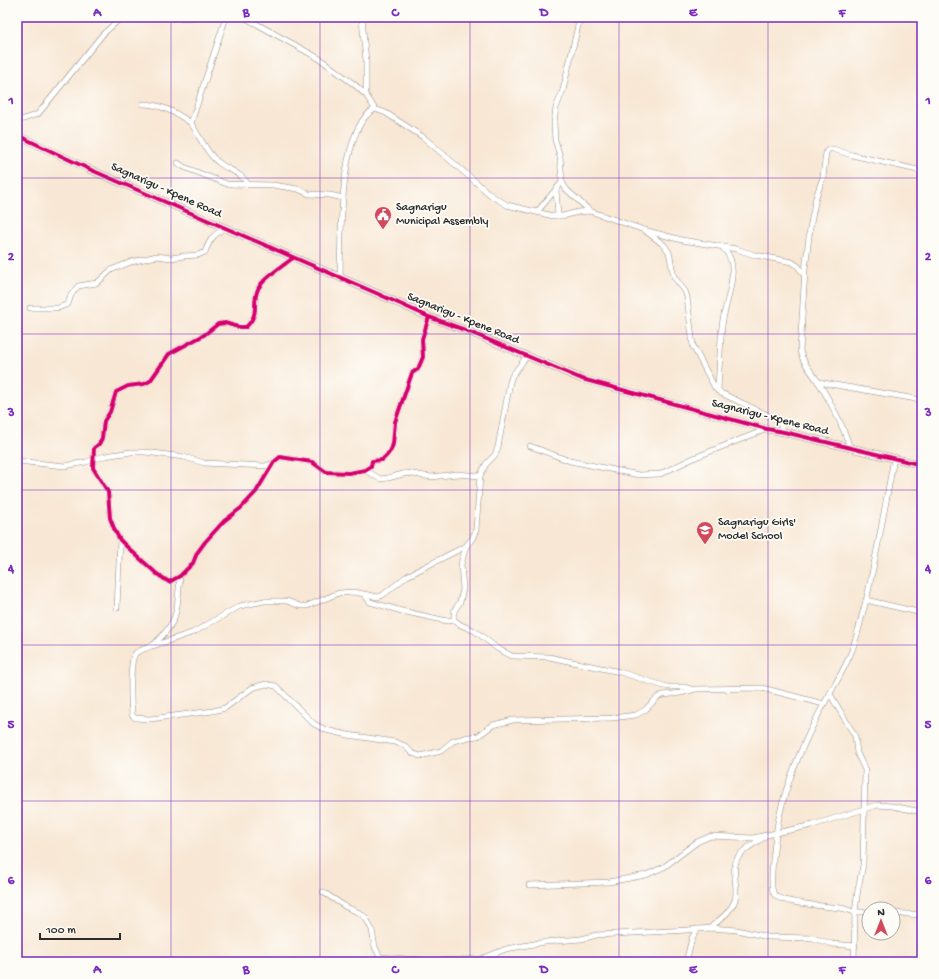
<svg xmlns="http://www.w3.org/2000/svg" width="939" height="979" font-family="'Gochi Hand',sans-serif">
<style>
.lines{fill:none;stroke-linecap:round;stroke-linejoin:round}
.street-casing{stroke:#928980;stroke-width:6}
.secondary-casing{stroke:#928980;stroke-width:8}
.street{stroke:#fff;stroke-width:5}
.secondary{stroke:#fff;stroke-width:7}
.cycleway-casing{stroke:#fdfcf7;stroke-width:6}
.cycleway{stroke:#d6006c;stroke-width:4}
.grid{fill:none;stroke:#7b2cbf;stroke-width:1;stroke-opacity:0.55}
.labels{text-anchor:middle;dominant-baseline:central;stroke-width:3.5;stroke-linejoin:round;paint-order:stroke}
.street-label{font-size:12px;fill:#2b2b2b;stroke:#fdfcf7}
.poi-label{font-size:12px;fill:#2b2b2b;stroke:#fdfcf7;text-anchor:start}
.neatline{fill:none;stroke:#7b2cbf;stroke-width:1.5}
.grid-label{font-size:13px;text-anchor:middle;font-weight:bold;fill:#7b2cbf}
</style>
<rect width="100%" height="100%" fill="#fdfcf7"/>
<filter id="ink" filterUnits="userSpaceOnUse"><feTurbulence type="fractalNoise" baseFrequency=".025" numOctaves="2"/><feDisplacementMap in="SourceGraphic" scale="8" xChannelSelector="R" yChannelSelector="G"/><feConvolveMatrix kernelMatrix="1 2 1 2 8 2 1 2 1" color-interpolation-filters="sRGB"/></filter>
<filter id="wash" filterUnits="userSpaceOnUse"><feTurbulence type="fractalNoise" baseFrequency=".012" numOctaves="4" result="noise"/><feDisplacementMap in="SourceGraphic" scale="16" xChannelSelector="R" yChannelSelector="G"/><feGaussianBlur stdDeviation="0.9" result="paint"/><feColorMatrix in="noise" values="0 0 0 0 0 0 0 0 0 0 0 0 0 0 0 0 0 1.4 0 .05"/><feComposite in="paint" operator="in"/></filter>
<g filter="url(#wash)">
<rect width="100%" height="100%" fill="#f8e7d4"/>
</g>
<g filter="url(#ink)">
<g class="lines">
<defs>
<g id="street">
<polyline points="170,17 180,18 194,17"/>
<polyline points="244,17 320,59 355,85 366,95 375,109 386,113 423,137 492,196 507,205 553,216 563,216 578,212 590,211 644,230 682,240 736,249 755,255 792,262 798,266 804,275"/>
<polyline points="362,17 364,42 366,60 366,95"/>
<polyline points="580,17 563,90 556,108 554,123 555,140 560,156 562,182 566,189 590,211"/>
<path d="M143,104C161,104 177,113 191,123L226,17"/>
<polyline points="21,120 38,114 103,34 122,17"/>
<path d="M191,123C198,134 208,155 218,162C229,171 239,171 248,184"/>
<polyline points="178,163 184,167 227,184 273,185 298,189 309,194 330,195 343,198"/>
<polyline points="556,190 558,216"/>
<polyline points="537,212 562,182"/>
<polyline points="647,232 664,245 669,252 674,277 685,291 687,297 693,346 715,388 721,393 778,420 784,432"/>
<path d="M293,258C284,265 263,278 258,289C251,305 261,312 246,327H238L225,323L218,324L204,335L169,354L150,381L144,384L128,386L116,392L110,412L104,421L102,438L99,444L94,448L93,468L108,492L110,518L115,531L120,540L125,545L157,574L169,582L180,576L193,563L197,553L205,542L224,521L241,508L256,492L274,462L280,457L312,462L326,472L349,473L365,470L371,466L372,461L382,460L387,455L391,450L393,444L395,422L412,373L418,369L423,357L422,339L429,317"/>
<path d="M340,278C341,241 338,127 375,109"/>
<path d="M30,308H58L68,304L71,295L78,286L97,283L111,270L131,262L157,256L171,258L184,256L198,255L205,252C210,239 213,235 225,228"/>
<polyline points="527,356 512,376 510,382 498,447 495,455 486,464 480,476 476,530 472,539 466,546 461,564 463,589 460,602 454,611 454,620 461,625 475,631 498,649 512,656 549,657 620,672 667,687 685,687 691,689"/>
<polyline points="818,382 922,400"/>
<path d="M718,391C719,369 720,348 722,326C724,303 744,265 722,247"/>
<polyline points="530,446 570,461 639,475 660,474 696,457 767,429"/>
<path d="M850,449C844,426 831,403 819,383C812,372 803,364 800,351L805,270L810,228L816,197L823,177L826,152L829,149H833L852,155L922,171"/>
<polyline points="17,461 65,466 86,462 105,456 131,452 145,452 184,457 204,463 265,466 273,463"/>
<polyline points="365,470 380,479 388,478 407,473 431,477 457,474 480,476"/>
<path d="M180,576C177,608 180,621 154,644C149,649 139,649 135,654C129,663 131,704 132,715L135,718L150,719L213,711L225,708L252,688L266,684L276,686L314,724L326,730L348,735L395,742L405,746L412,753L420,756L441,751L453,741L469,737L478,736L493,725L513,720L612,718L636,715L645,710L658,697L663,695L681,693L696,689L762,688L824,704"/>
<polyline points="365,595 370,602 402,611 447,621 454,620"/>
<polyline points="866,600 922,613"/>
<polyline points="117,608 120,540"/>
<polyline points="153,646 194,632 240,606 264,601 287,601 300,606 307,606 339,593 354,592 378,597 383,595 407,576 466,546"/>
<polyline points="830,694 855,736 857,753 865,770 863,865 858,889 855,912 869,912"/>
<polyline points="529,885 609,882 646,875 664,867 697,842 711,836 753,838 813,825 877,805 892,806 922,812"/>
<polyline points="323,892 346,907 360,913 366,918 372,930 375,947 380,957"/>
<polyline points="893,913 922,915"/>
<path d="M710,928C719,920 731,912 735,900C739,887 730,870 738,857C744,848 757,843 765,836"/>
<polyline points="374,962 380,957 436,961 481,959 506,949 545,942 581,939 597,935 688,930 710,928 737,930 768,937 813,938 832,944 855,946"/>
<polyline points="686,962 692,938 697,929"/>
<path d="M854,962L855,912C850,911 846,909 841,908C827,906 781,904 774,894C768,886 776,834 778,822C786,781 804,741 824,704C834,686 845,669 852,650C858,635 861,617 866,601C877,554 885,506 894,458"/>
</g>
<polyline id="secondary" points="17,135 89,169 376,293 429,317 465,330 582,379 767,429 784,432 922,465"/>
</defs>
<use href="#street" class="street-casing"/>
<use href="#secondary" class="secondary-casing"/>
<use href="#street" class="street"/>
<use href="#secondary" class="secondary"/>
<defs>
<g id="cycleway">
<polyline points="17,135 89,169 376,293 429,317 465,330 582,379 767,429 784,432 922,465"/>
<path d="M293,258C284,265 263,278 258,289C251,305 261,312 246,327H238L225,323L218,324L204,335L169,354L150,381L144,384L128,386L116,392L110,412L104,421L102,438L99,444L94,448L93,468L108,492L110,518L115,531L120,540L125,545L157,574L169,582L180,576L193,563L197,553L205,542L224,521L241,508L256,492L274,462L280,457L312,462L326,472L349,473L365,470L371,466L372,461L382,460L387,455L391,450L393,444L395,422L412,373L418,369L423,357L422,339L429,317"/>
</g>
</defs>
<use href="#cycleway" class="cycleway-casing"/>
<use href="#cycleway" class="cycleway"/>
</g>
</g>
<path class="grid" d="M171,17V962M320,17V962M470,17V962M619,17V962M768,17V962M17,178H922M17,334H922M17,490H922M17,645H922M17,801H922"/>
<defs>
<symbol id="civic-pin" viewBox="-11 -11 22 30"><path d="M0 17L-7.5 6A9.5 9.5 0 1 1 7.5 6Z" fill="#d1495b" stroke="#fdfcf7"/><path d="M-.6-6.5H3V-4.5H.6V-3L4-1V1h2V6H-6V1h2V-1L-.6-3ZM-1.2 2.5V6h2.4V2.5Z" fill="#fff"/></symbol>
<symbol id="school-pin" viewBox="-11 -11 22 30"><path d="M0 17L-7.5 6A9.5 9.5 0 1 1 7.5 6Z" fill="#d1495b" stroke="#fdfcf7"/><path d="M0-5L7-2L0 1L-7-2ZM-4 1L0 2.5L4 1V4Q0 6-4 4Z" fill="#fff"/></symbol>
</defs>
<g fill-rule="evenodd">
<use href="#civic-pin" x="373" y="205" width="20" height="27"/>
<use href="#school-pin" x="695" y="520" width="20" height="27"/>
</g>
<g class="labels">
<g class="street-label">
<text transform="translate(166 191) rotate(24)">Sagnarigu - Kpene Road</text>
<text transform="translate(463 319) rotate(22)">Sagnarigu - Kpene Road</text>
<text transform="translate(770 418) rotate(14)">Sagnarigu - Kpene Road</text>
</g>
<g class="poi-label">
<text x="396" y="208">Sagnarigu<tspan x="396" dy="14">Municipal Assembly</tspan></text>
<text x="718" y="523">Sagnarigu Girls'<tspan x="718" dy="14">Model School</tspan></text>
</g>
</g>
<rect width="939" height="979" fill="none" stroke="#fdfcf7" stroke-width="44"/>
<g transform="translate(881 921)"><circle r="19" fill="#fdfcf7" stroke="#a9a8a5"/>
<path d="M0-3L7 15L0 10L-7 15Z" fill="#d1495b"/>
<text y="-6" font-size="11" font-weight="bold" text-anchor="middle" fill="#2b2b2b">N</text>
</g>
<path d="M40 933v6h80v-6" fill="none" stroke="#2b2b2b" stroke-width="2"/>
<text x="46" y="933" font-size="12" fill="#2b2b2b" stroke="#fdfcf7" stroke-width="3" paint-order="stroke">100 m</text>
<rect x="22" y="22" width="895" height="935" class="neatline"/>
<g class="grid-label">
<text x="97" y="16">A</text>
<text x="246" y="16">B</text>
<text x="395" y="16">C</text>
<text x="544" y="16">D</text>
<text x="693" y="16">E</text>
<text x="842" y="16">F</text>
<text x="11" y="104">1</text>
<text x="928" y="104">1</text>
<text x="11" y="260">2</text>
<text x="928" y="260">2</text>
<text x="11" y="416">3</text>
<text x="928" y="416">3</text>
<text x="11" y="572">4</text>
<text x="928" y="572">4</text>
<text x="11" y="728">5</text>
<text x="928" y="728">5</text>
<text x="11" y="884">6</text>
<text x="928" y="884">6</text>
<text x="97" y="973">A</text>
<text x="246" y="973">B</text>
<text x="395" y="973">C</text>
<text x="544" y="973">D</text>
<text x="693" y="973">E</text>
<text x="842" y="973">F</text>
</g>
</svg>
